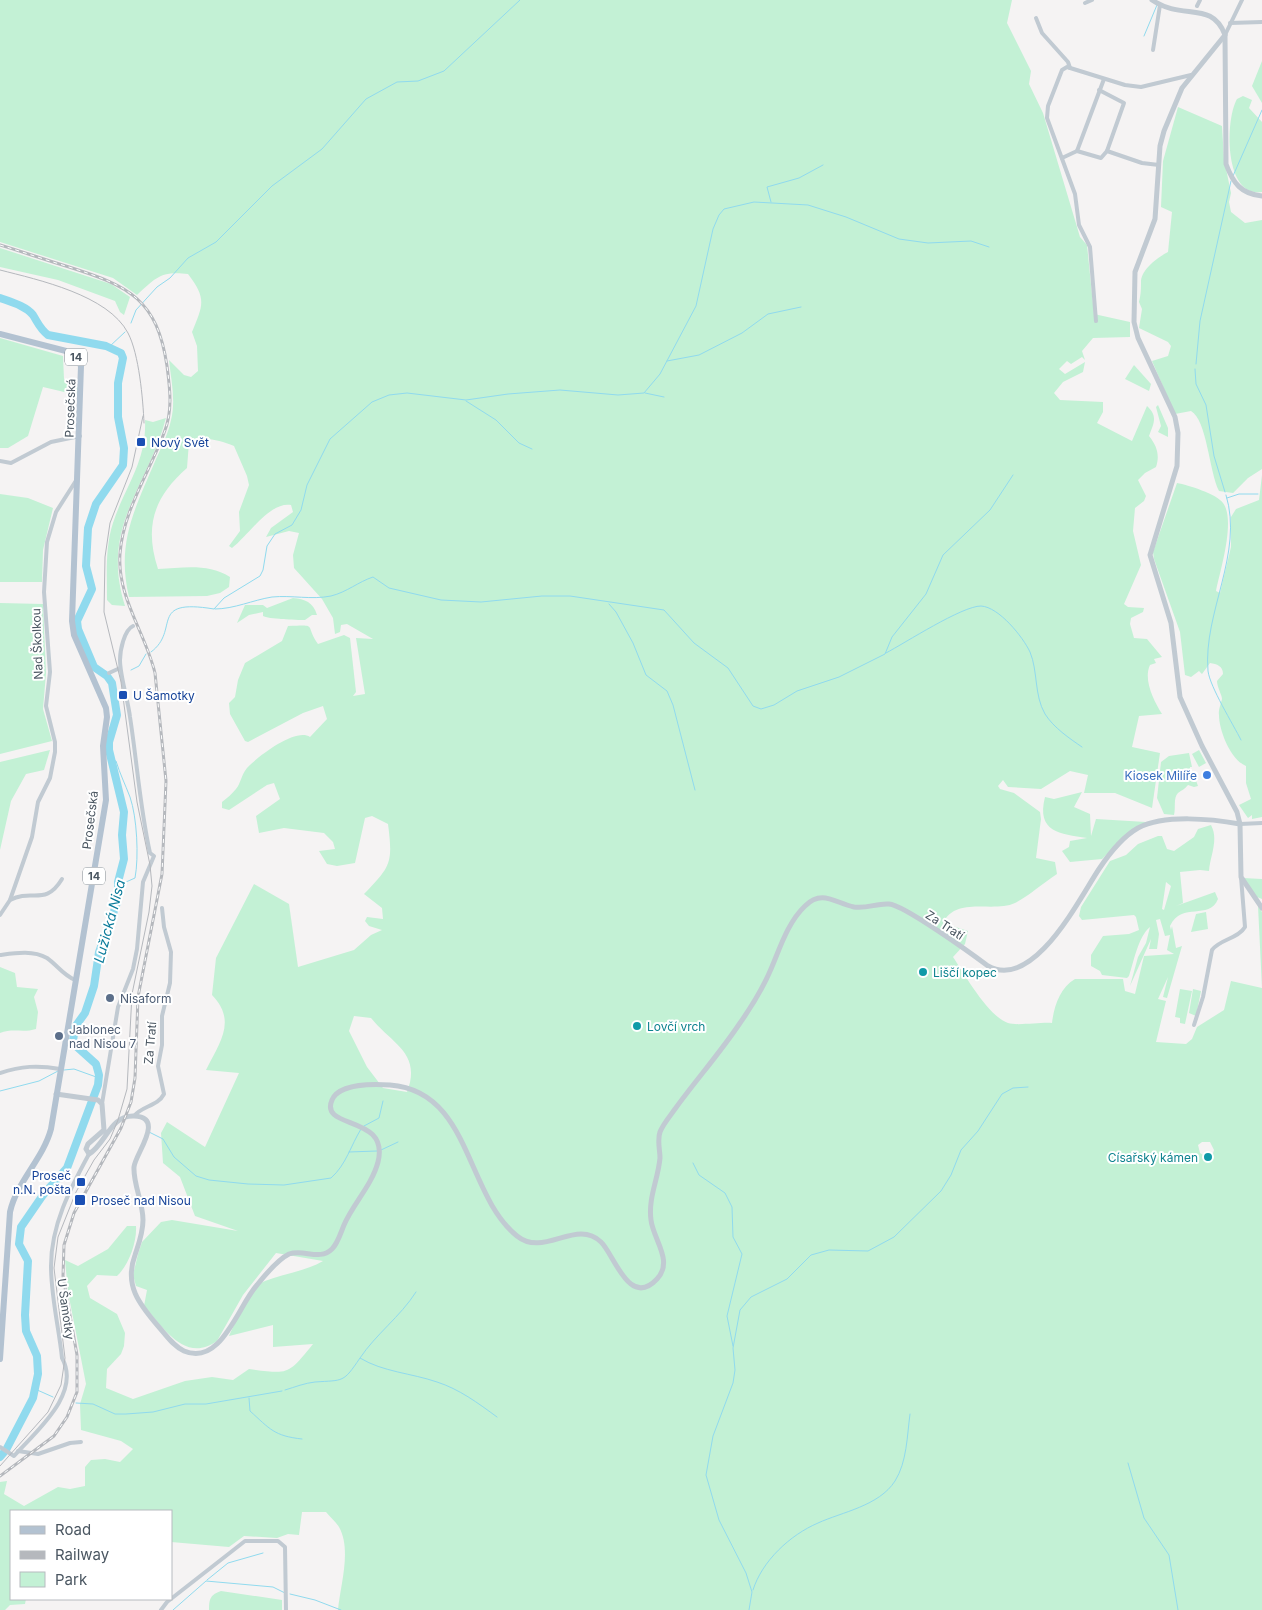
<svg xmlns="http://www.w3.org/2000/svg" width="1262" height="1610" font-family="Inter,sans-serif">
<style>
.green{fill:#c3f1d5;fill-rule:evenodd}
.lines{fill:none;stroke-linecap:round;stroke-linejoin:round}
.stream{stroke:#90daee;stroke-width:1}
.river{stroke:#90daee;stroke-width:8}
.minor{stroke:#c1cad2;stroke-width:4}
.tertiary{stroke:#c1cad2;stroke-width:5}
.primary{stroke:#b3c2d1;stroke-width:6}
.tram{stroke:#b5b8bd;stroke-width:1}
.rail-casing{stroke:#b5b8bd;stroke-width:3}
.rail{stroke:#fff;stroke-width:1;stroke-dasharray:4;stroke-linecap:butt}
.transit-dot{fill:#1a4fb4;stroke:#fff;stroke-width:2}
.shop-dot{fill:#3f7fe0;stroke:#fff;stroke-width:2}
.culture-dot{fill:#0f9aa8;stroke:#fff;stroke-width:2}
.service-dot{fill:#5c6f8a;stroke:#fff;stroke-width:2}
.labels{text-anchor:middle;dominant-baseline:central;stroke-width:4;stroke-linejoin:round;paint-order:stroke}
.shield{fill:#fff;stroke:#808990;stroke-width:1}
.shield-label{font-size:11px;font-weight:bold;fill:#4a5661}
.street-label{font-size:12px;fill:#4a5661;stroke:#fff}
.transit-label{font-size:12px;fill:#164399;stroke:#fff;text-anchor:start}
.shop-label{font-size:12px;fill:#366cbe;stroke:#fff;text-anchor:end}
.culture-label{font-size:12px;fill:#0d838f;stroke:#fff;text-anchor:start}
.service-label{font-size:12px;fill:#4e5e75;stroke:#fff;text-anchor:start}
.water-label{font-size:14px;font-style:italic;fill:#0c7c9b;stroke:#fff}
</style>
<rect width="100%" height="100%" fill="#f5f3f3"/>
<g class="green">
<path d="M0,0H1012L1007,23L1031,71L1029,84L1043,113L1080,237L1087,245L1094,314L1130,322V337L1093,338L1082,351L1085,360L1082,357L1071,364L1067,361L1059,369L1065,374L1085,362L1083,372L1063,382L1054,393L1060,400L1103,402V412L1097,423L1132,441L1147,406C1158,416 1154,423 1149,436C1157,446 1160,455 1156,467L1145,473L1138,480L1146,496L1144,501L1135,508L1133,531L1141,565L1124,604L1128,607L1144,608L1143,612L1131,618L1130,624L1134,638L1147,639L1162,657L1154,659L1156,663L1150,665C1143,680 1154,701 1162,714L1139,716L1132,747L1160,753L1152,808L1115,793H1084L1088,775L1070,771L1041,789L1008,787L1003,780L998,786L1000,789L1014,793L1040,812L1041,819L1036,858L1055,862L1057,874C1043,883 1029,896 1015,903C994,913 956,896 943,923L968,931L965,944L953,957C965,975 988,1016 1008,1023C1017,1026 1041,1022 1052,1023C1054,1006 1060,988 1075,979H1123L1125,991L1135,994L1144,956L1174,954L1167,950L1170,935L1165,936L1160,919L1156,920L1159,934L1157,949H1149L1151,939L1130,986L1138,957L1146,943L1150,927C1138,937 1134,961 1129,976L1127,978L1102,975L1100,971L1091,966V955L1103,936L1129,934L1139,930L1136,917L1134,915L1082,920L1079,916L1081,907L1110,861L1126,855L1138,844L1158,836H1162L1167,849L1174,851L1194,837L1198,829L1211,825C1219,840 1210,856 1209,871L1200,870L1180,872L1183,903L1176,906L1215,892L1218,899C1209,921 1182,901 1170,926L1171,930L1172,926L1176,948L1182,946L1167,998L1163,997L1168,977L1158,999L1166,1001L1156,1042L1186,1044L1192,1039L1197,1027L1224,1010L1231,981L1262,988L1258,906L1262,912V1610H338C340,1586 352,1550 339,1527C336,1522 330,1517 326,1512H302L299,1535L288,1534L277,1538L244,1536L229,1547L171,1542V1511H11V1599H26L25,1604L10,1605L5,1610H0V1482L7,1481L4,1494L24,1506L58,1487L70,1489L85,1486V1467L91,1460L105,1459L120,1462L133,1449L121,1441L81,1430L80,1404L86,1384L68,1292L65,1260L78,1266L108,1249L127,1226H136C137,1242 129,1265 117,1276L97,1275L87,1286L90,1298L117,1314L125,1333L124,1346L121,1354L107,1369L106,1388L133,1399L185,1381L212,1377L233,1380L249,1369C289,1374 287,1376 313,1344L273,1347V1325L229,1336C235,1323 251,1286 265,1281C283,1274 306,1271 323,1261L276,1253L243,1295L217,1341C185,1364 163,1327 144,1306L147,1290L136,1286L133,1275L138,1254L142,1242L161,1222L172,1220L238,1231L195,1216L180,1177L163,1163L161,1133L167,1122L205,1147L239,1073L206,1070C220,1042 237,1021 212,995L216,958L254,884L289,904L298,967L354,950L371,935L382,930L369,926L365,921L367,917L383,919L382,908L364,894C391,866 393,863 388,824L372,816L365,818L355,863L337,866L327,864L319,851L335,849L333,842L324,833L284,828L259,833L256,816L280,799L274,783L267,785L229,810L222,808V802C227,798 232,794 236,789C241,783 241,775 247,768C257,757 296,727 310,737L327,719L323,706L303,713L248,742L245,741L230,714L229,703L235,697L238,680L245,663L282,641L288,626C319,625 304,624 318,644L344,635L350,638L356,692L353,696L365,694L356,638L373,639L347,624L341,625L340,632L335,634L333,618L322,599L294,568L293,555L299,533L289,531L266,537L271,528L293,512L291,505C270,501 247,537 232,548L229,546L240,531L239,512L249,485L247,476L234,446C219,440 204,436 189,442L187,468C154,497 144,526 158,569C183,568 208,563 230,577L229,587L220,593L207,596L129,597C116,542 135,509 156,459C162,446 168,434 171,420C176,400 171,380 169,360L184,375L191,377L198,371L197,346L192,332C203,305 207,299 188,274C160,271 156,278 137,295L113,278L0,242ZM1166,882L1171,886L1164,910L1162,909ZM354,1016L371,1018C392,1044 422,1053 407,1092L383,1088L367,1067L349,1031ZM1202,1142H1210L1214,1150L1212,1156L1208,1158L1200,1153L1198,1145Z"/>
<polygon points="1262,61 1262,103 1252,86"/>
<path d="M1243,96L1252,100L1249,108L1262,122V192C1224,198 1225,120 1237,99Z"/>
<path d="M1178,107L1222,126L1224,159L1231,193L1229,202L1231,212L1245,223L1262,220V469L1248,478L1233,493L1219,491C1209,471 1207,420 1191,411L1175,414L1152,361L1168,356L1171,346L1168,342L1139,328L1142,309L1139,302C1141,294 1141,289 1141,281C1142,269 1158,257 1168,252L1172,212L1161,207L1163,161Z"/>
<polygon points="0,248 111,284 130,297 124,315 120,312 115,301 58,280 0,267"/>
<polygon points="0,338 63,356 64,379 78,387 77,395 43,387 28,436 8,448 0,448"/>
<polygon points="1134,365 1151,384 1149,391 1125,379"/>
<polygon points="1158,405 1168,428 1168,437 1158,432 1161,426 1156,407"/>
<path d="M166,418C147,489 100,526 125,606L112,605L107,600C107,575 105,547 113,523C125,486 147,462 145,420L153,422Z"/>
<path d="M1262,475V817L1252,819V815L1248,818L1239,805L1251,799L1246,783V766C1231,760 1219,731 1219,715C1218,710 1221,704 1222,699C1222,695 1217,687 1217,681L1223,674C1223,666 1217,664 1210,663L1202,674L1199,671L1191,677L1185,675L1180,632L1154,559L1153,552L1177,483C1188,485 1217,494 1223,503C1236,520 1220,571 1216,591L1220,593L1231,547V517L1236,509L1259,500Z"/>
<polygon points="0,494 28,498 53,508 43,550 42,582 0,582"/>
<path d="M293,598C305,599 313,602 317,615H312L305,620C296,620 268,619 263,616V612L249,615L237,623L245,605H263L267,608Z"/>
<polygon points="0,603 43,604 46,673 43,709 52,741 0,754"/>
<polygon points="50,750 44,770 26,774 11,801 0,850 0,762"/>
<polygon points="1199,750 1206,763 1199,767 1192,754"/>
<path d="M1189,753L1192,767H1190V770L1193,772L1198,786L1194,787L1188,785C1185,789 1182,790 1178,793C1173,798 1176,808 1174,815L1164,814L1157,798L1161,762L1169,756Z"/>
<path d="M1082,792L1074,807L1090,814L1091,836L1096,819L1146,822L1131,831L1102,859L1070,862L1062,851L1069,847L1070,841L1087,838C1060,834 1036,832 1045,797L1054,799Z"/>
<polygon points="1243,878 1262,879 1262,899 1257,897"/>
<polygon points="1206,912 1208,929 1191,932 1196,914"/>
<path d="M0,967L15,973L17,987L38,989L34,997L38,1012L36,1029C24,1033 12,1028 0,1033Z"/>
<polygon points="1180,989 1192,991 1185,1024 1180,1023 1180,1018 1175,1017"/>
<polygon points="1193,989 1201,991 1196,1016 1189,1013"/>
<path d="M221,1591L282,1600V1610H209C209,1599 210,1595 221,1591Z"/>
</g>
<g class="lines">
<g class="stream">
<polyline points="1144,36 1157,5"/>
<polyline points="1233,176 1262,110"/>
<polyline points="771,202 767,187 799,178 823,165"/>
<polyline points="131,323 136,310 157,287 170,278 188,258 216,242 272,186 322,149 366,99 397,82 418,81 444,71 520,0"/>
<polyline points="109,347 125,332"/>
<polyline points="667,361 699,355 742,333 768,314 801,307"/>
<polyline points="1196,364 1200,321 1231,181"/>
<polyline points="1195,369 1196,384 1206,405 1214,456 1225,492"/>
<polyline points="645,393 664,397"/>
<polyline points="466,401 496,420 519,443 532,449"/>
<path d="M1226,495C1244,554 1203,612 1208,671C1210,687 1233,724 1241,740"/>
<polyline points="1227,498 1239,494 1258,494"/>
<polyline points="609,604 616,612 633,643 646,675 667,691 673,705 695,790"/>
<path d="M215,609C234,609 253,600 272,597C292,595 311,600 331,596C347,592 358,582 373,577L389,588L441,600L481,602L542,596H570L664,610L694,643L728,668L753,706L761,709L774,705L797,691L839,677L885,654L892,637L926,594L943,555L990,510L1013,475"/>
<path d="M151,652C181,630 147,598 214,609L224,598L260,576L263,570L267,546L275,534L292,525L301,510L307,485L330,439L372,402L389,395L407,393L466,400L508,394L560,390L618,395L644,393L660,374L696,306L713,229L719,215L724,209L754,202L808,205L846,217L899,239L928,243L971,241L989,247"/>
<path d="M886,653C905,643 962,606 981,606C999,607 1023,637 1030,652C1038,671 1034,695 1045,714C1054,728 1069,738 1082,747"/>
<polyline points="131,670 139,666 146,654"/>
<path d="M111,760L116,761C120,774 125,784 130,797C137,817 139,857 135,878L126,882L118,890"/>
<polyline points="64,1070 74,1069 99,1078"/>
<polyline points="0,1091 39,1081 58,1071"/>
<polyline points="364,1126 379,1118 383,1101"/>
<path d="M149,1132L163,1139L174,1157L196,1176L209,1180L248,1184L284,1185L331,1178C346,1165 351,1145 361,1129"/>
<polyline points="381,1150 398,1142"/>
<polyline points="349,1152 377,1151"/>
<polyline points="693,1163 699,1175 725,1193 732,1207 733,1237 742,1254 727,1316 733,1346"/>
<path d="M360,1358C376,1334 400,1317 416,1292"/>
<polyline points="35,1389 53,1397"/>
<path d="M285,1390C295,1387 305,1383 315,1382C344,1380 343,1383 360,1358C383,1372 411,1373 437,1382C459,1389 478,1403 497,1417"/>
<path d="M249,1398L250,1411C270,1429 274,1436 302,1439"/>
<polyline points="76,1403 93,1404 115,1414 126,1414 153,1412 185,1404 206,1404 282,1391"/>
<polyline points="1128,1463 1144,1518 1169,1555 1178,1610"/>
<polyline points="207,1580 228,1563 263,1553"/>
<path d="M753,1590C762,1561 790,1535 818,1523C842,1512 879,1506 895,1481C907,1462 907,1436 910,1414"/>
<polyline points="290,1594 315,1600 341,1610"/>
<polyline points="173,1610 206,1581 273,1587 285,1593"/>
<polyline points="749,1610 752,1592 746,1573 719,1520 706,1475 713,1436 733,1383 735,1370 733,1348 740,1310 751,1297 787,1279 811,1255 829,1250 868,1251 894,1237 941,1191 951,1175 961,1150 978,1131 1002,1094 1013,1088 1028,1087"/>
</g>
<path class="river" d="M0,298C11,302 26,306 33,315C38,323 40,329 48,335L106,346L121,353L123,358L118,383V417L124,448L123,465L96,504L88,528L86,566L92,589L77,621L78,629L94,667L107,676L112,683L117,715L109,742V750L124,812L122,835L124,859L118,882V900L99,952L94,986L85,1013L75,1027L73,1041L76,1046L96,1064L99,1075L98,1085L67,1168L43,1195L21,1227L19,1244L28,1261L25,1315L26,1331L37,1356L38,1374L33,1398L6,1450L0,1457"/>
<g class="minor">
<polyline points="1085,3 1092,0"/>
<polyline points="1197,6 1200,0"/>
<polyline points="1036,18 1042,33 1068,62 1070,68"/>
<polyline points="1230,23 1262,22"/>
<polyline points="1225,35 1242,0"/>
<polyline points="1153,50 1160,5"/>
<polyline points="1077,151 1104,79"/>
<polyline points="1107,151 1142,163 1159,165"/>
<polyline points="1062,158 1077,151 1101,158 1107,151 1124,103 1099,90"/>
<polyline points="1096,321 1090,247 1079,225 1075,194 1047,118 1048,106 1062,70 1067,67 1125,85 1141,87 1191,75"/>
<polyline points="0,461 11,463 51,442 80,436"/>
<polyline points="109,673 120,668"/>
<polyline points="1240,824 1262,823"/>
<path d="M10,900C32,888 45,907 62,879"/>
<polyline points="0,915 10,900 32,837 38,802 50,778 55,752 55,742 46,706 50,672 44,592 47,542 56,512 77,479"/>
<path d="M0,955C15,953 33,950 47,958C57,965 63,975 75,980"/>
<path d="M1194,1025L1203,997L1212,950C1220,939 1238,939 1245,927L1241,877"/>
<path d="M0,1073C21,1066 38,1065 60,1069"/>
<path d="M102,1104L118,1007L133,969L137,949L143,882L154,856L150,853C140,808 137,762 130,717C128,700 120,676 120,660C120,651 124,630 133,626"/>
<path d="M134,1116C142,1106 158,1106 164,1094L158,1066L162,1045V1016L170,983L171,952L164,927L162,908"/>
<path d="M0,1447L14,1456C35,1432 82,1394 62,1358C59,1328 51,1297 51,1266C51,1225 70,1189 89,1154"/>
<polyline points="18,1451 38,1454 70,1443 81,1442"/>
<polyline points="161,1610 167,1602 245,1541 278,1541 285,1547 286,1610"/>
</g>
<g class="tertiary">
<path d="M1152,0C1183,21 1212,0 1225,35L1226,164C1233,183 1241,194 1262,196"/>
<polyline points="1225,35 1182,88 1164,131 1160,146 1155,219 1135,272 1134,322 1138,338 1175,417 1178,433 1177,466 1150,555 1171,623 1180,697 1202,746 1237,812 1240,824 1241,877 1262,908"/>
<path d="M56,1094L98,1100L102,1104L104,1130L88,1144L86,1149L89,1154C106,1144 110,1115 134,1116C166,1117 135,1154 134,1167C133,1184 143,1202 143,1220C143,1233 139,1243 135,1255C124,1285 139,1304 158,1326C166,1335 173,1346 184,1351C221,1367 238,1306 257,1285C265,1275 277,1260 289,1254C304,1249 320,1261 332,1249C338,1243 341,1232 344,1225C353,1204 372,1185 378,1162C390,1114 319,1130 332,1100C339,1083 375,1084 390,1085C471,1091 465,1194 517,1236C544,1258 576,1218 601,1242C614,1254 629,1309 657,1279C674,1261 653,1239 651,1220C648,1198 658,1180 660,1158C660,1150 657,1140 660,1132C663,1124 670,1116 675,1109C696,1080 720,1053 740,1023C752,1006 763,988 771,969C780,948 788,922 805,906C822,889 835,903 854,907C867,909 877,903 889,904C904,905 972,954 988,966C1034,991 1079,899 1099,869C1109,854 1122,837 1138,828C1165,814 1212,819 1240,824"/>
</g>
<path class="primary" d="M0,334L66,351L76,357L81,366L72,621L74,635L106,708L107,717L103,746L106,800L51,1129C43,1159 17,1181 10,1212L0,1359"/>
<g class="tram">
<path d="M0,270C39,280 108,295 128,333C139,354 143,399 144,423"/>
<polyline points="0,1466 48,1412 61,1385 65,1358 54,1268 58,1237 76,1192 94,1160 110,1139 118,1120 127,1089 132,994 149,912 152,886 150,865 137,802 121,682 104,612 105,557 110,523 132,467 143,416"/>
</g>
<defs>
<path id="rail" d="M0,245C23,252 46,260 69,267C129,286 157,299 167,366C170,389 173,411 164,433C149,473 123,511 120,554C117,597 145,632 155,673L166,781L162,874L138,997L135,1078L131,1102L121,1128L74,1213L64,1245L63,1276L77,1355V1392L67,1417L54,1436L0,1476"/>
</defs>
<use href="#rail" class="rail-casing"/>
<use href="#rail" class="rail"/>
</g>
<g class="transit-dot">
<rect x="136" y="437" width="10" height="10" rx="2.5"/>
<rect x="118" y="690" width="10" height="10" rx="2.5"/>
<rect x="76" y="1177" width="10" height="10" rx="2.5"/>
<rect x="74" y="1194" width="12" height="12" rx="2.5"/>
</g>
<circle class="shop-dot" cx="1207" cy="775" r="5"/>
<g class="culture-dot">
<circle cx="923" cy="972" r="5"/>
<circle cx="637" cy="1026" r="5"/>
<circle cx="1208" cy="1157" r="5"/>
</g>
<g class="service-dot">
<circle cx="110" cy="998" r="5"/>
<circle cx="59" cy="1036" r="5"/>
</g>
<g class="labels">
<g class="shield">
<rect x="65" y="348.5" width="22" height="17" rx="4"/>
<rect x="83" y="867.5" width="22" height="17" rx="4"/>
</g>
<g class="shield-label">
<text x="76" y="357">14</text>
<text x="94" y="876">14</text>
</g>
<g class="street-label">
<text transform="translate(70 408) rotate(-88)">Prosečská</text>
<text transform="translate(37 644) rotate(-92)">Nad Školkou</text>
<text transform="translate(90 820) rotate(-83)">Prosečská</text>
<text transform="translate(945 925) rotate(33)">Za Tratí</text>
<text transform="translate(150 1043) rotate(-85)">Za Tratí</text>
<text transform="translate(66 1309) rotate(82)">U Šamotky</text>
</g>
<g class="transit-label">
<text x="151" y="442">Nový Svět</text>
<text x="133" y="695">U Šamotky</text>
<text x="71" y="1175" text-anchor="end">Proseč<tspan x="71" dy="14">n.N. pošta</tspan></text>
<text x="91" y="1200">Proseč nad Nisou</text>
</g>
<g class="shop-label">
<text x="1197" y="775">Kiosek Milíře</text>
</g>
<g class="culture-label">
<text x="933" y="972">Liščí kopec</text>
<text x="647" y="1026">Lovčí vrch</text>
<text x="1198" y="1157" text-anchor="end">Císařský kámen</text>
</g>
<g class="service-label">
<text x="120" y="998">Nisaform</text>
<text x="69" y="1029">Jablonec<tspan x="69" dy="14">nad Nisou 7</tspan></text>
</g>
<g class="water-label">
<text transform="translate(109 921) rotate(-75)">Lužická Nisa</text>
</g>
</g>
<rect x="10" y="1510" width="162" height="90" fill="#ffffff" stroke="#b7bbc0"/>
<rect x="20" y="1526" width="25" height="8" fill="#b3c2d1" stroke="#b7bbc0"/>
<text x="55" y="1535" font-size="15" fill="#4a5661">Road</text>
<rect x="20" y="1551" width="25" height="8" fill="#b5b8bd" stroke="#b7bbc0"/>
<text x="55" y="1560" font-size="15" fill="#4a5661">Railway</text>
<rect x="20" y="1572" width="25" height="15" fill="#c3f1d5" stroke="#b7bbc0"/>
<text x="55" y="1585" font-size="15" fill="#4a5661">Park</text>
</svg>
